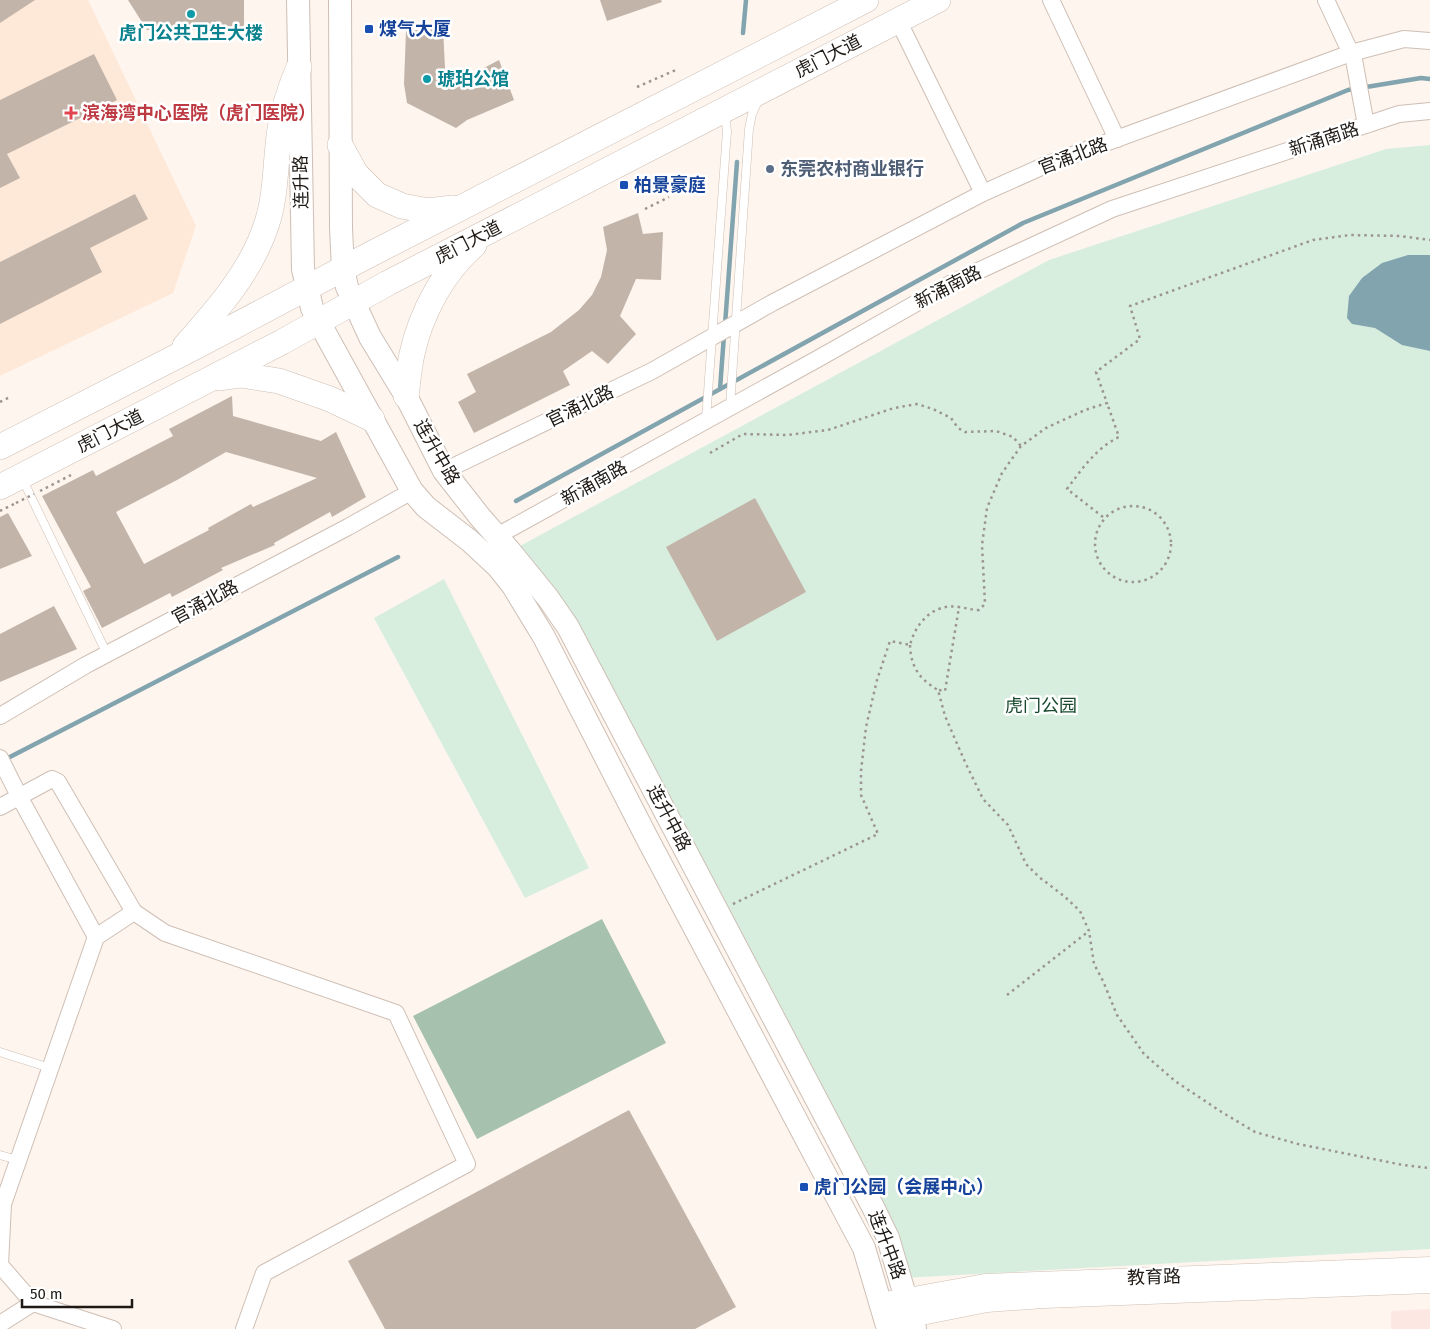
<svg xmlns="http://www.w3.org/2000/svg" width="1430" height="1329" font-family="'Fira Sans','Noto Sans SC',sans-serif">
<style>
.commercial{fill:#fce7e2}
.built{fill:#fee9d9}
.green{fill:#d7eedf}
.forest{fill:#a6c2af}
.water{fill:#82a4af}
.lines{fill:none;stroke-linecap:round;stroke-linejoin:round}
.stream{stroke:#82a4af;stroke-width:4.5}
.building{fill:#c2b4a9;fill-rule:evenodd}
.service-casing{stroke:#cebfb5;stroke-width:9}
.minor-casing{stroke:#cebfb5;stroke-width:18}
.tertiary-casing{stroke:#cebfb5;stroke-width:21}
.secondary-casing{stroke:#cebfb5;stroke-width:24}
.primary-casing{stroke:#cebfb5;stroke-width:26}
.path{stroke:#9c958f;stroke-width:2.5;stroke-dasharray:2.5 4;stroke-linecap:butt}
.service{stroke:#fff;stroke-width:8}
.minor{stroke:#fff;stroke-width:16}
.tertiary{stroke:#fff;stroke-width:20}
.secondary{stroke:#fff;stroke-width:22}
.primary{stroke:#fff;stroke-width:25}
.path-bridge{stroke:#9c958f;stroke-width:2.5;stroke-dasharray:2.5 4;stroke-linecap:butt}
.culture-dot{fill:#0f9aa8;stroke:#fff;stroke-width:2}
.transit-dot{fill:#1a4fb4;stroke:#fff;stroke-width:2}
.health-dot{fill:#e0444e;stroke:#fff;stroke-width:2}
.service-dot{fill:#5c6f8a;stroke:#fff;stroke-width:2}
.labels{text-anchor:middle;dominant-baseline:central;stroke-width:5;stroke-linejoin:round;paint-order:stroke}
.transit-label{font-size:18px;font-weight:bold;fill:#164399;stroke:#fff;text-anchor:start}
.culture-label{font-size:18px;font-weight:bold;fill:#0d838f;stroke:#fff}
.street-label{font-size:18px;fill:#1e1915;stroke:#fff}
.health-label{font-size:18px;font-weight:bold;fill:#be3a42;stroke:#fff;text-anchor:start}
.service-label{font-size:18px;font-weight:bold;fill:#4e5e75;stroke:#fff;text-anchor:start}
.park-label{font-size:18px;fill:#18492e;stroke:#fff}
</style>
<rect width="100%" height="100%" fill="#fef5ee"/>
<polygon class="commercial" points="1430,1309 1430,1329 1391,1329 1391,1311"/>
<polygon class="built" points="0,0 88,0 196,226 173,293 0,376"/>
<g class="green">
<polygon points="1430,145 1430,1249 904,1278 518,547 1049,260 1386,149"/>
<polygon points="444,579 589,868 525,898 374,618"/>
</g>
<polygon class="forest" points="602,919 666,1043 477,1139 413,1016"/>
<polygon class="water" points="1408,255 1430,255 1430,351 1402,345 1375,328 1352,324 1347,318 1349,296 1362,278 1382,263"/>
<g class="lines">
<g class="stream">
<polyline points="743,33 746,0"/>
<polyline points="725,325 737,162"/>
<polyline points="720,389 724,335"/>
<polyline points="516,501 1023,223 1348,90 1421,78 1430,79"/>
<polyline points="6,759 398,557"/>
</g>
</g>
<g class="building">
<polygon points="0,0 35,0 0,23"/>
<polygon points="128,0 244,0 244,29 147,30"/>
<polygon points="600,0 661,0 662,2 607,21"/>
<polygon points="443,28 446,88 499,60 514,100 467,120 456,128 407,103 404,84 406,31"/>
<polygon points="94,54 117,100 7,154 20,178 0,188 0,100"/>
<polygon points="135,194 148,219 90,248 102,272 0,324 0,262"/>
<polygon points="638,213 643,234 663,232 661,280 636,279 620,316 636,334 608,364 592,351 563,371 570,385 474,433 458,402 476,392 467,374 551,332 579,310 592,295 601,277 607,250 603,227"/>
<path d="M232,396L233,416L321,441L336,432L366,497L332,517L330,512L274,543L275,545L221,568L223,570L172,597L170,593L102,628L83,591L91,587L42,496L93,470L96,476L173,436L169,429ZM226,452L317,478L253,507L251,504L208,528L209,530L144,564L116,512L177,480Z"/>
<polygon points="755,498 806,592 717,641 666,547"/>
<polygon points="8,513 32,556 0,569 0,517"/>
<polygon points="54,606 77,649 0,682 0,634"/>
<polygon points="629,1110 736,1307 695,1329 385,1329 348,1261"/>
</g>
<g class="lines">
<defs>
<g id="service">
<polyline points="730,407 749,129 752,114 758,101"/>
<polyline points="706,420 727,131 726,123 719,118"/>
<polyline points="22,478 107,654"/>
<polyline points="0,1052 50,1068"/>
<polyline points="0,1155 18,1160"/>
</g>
<g id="minor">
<polyline points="1051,0 1117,139"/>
<polyline points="1326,0 1354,60 1366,125"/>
<polyline points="898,20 983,193"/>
<polyline points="444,471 652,371 772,303 983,193 1048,164 1351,53 1404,39 1430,41"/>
<polyline points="497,536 821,357 950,284 1112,209 1399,114 1430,111"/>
<polyline points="0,716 86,665 348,527 412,491"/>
<polyline points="0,758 19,796 96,937"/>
<polyline points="0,807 52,779 58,782 134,912"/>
<polyline points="0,1324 33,1303"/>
<polyline points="113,1329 33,1303 0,1265 3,1204 96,937 134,912 165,933 396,1013 467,1164 264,1273 244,1329"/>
</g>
<g id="tertiary">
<polyline points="880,1303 985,1284 1430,1267"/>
<polyline points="886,1322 987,1302 1044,1298 1430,1283"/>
</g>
<g id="secondary">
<polyline points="298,0 303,269 312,308 319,322 412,491 426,507 470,541 498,567 513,586 544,637 647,838 864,1248 888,1329"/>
<polyline points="340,0 341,228 343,269 347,287 370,337 406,396 444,471 480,517 509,550 548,598 568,627 874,1209 888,1238 915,1329"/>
</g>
<g id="primary">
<polyline points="340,145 356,174 377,195 402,206 428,211 453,208"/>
<path d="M185,346C217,310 252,271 267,223C277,192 275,160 280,129C284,107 290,88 299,67"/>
<polyline points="220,378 241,375 279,381 330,399 372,419"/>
<path d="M406,396C408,382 409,367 412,354C421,313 443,272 474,245"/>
<polyline points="0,447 197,346 369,255 866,0"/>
<polyline points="0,487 282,342 388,283 938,0"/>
</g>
</defs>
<use href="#service" class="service-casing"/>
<use href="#minor" class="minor-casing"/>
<use href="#tertiary" class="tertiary-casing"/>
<use href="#secondary" class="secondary-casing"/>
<use href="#primary" class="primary-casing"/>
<g class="path">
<polyline points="637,87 678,69"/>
<polyline points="645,209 669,197"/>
<polyline points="0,402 10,397"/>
<polyline points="710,453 743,434 787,435 828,430 894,408 917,404 933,409 951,418 958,428 965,432 996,431 1013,437 1021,446"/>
<polyline points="40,491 71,475"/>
<circle cx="1133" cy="544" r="38"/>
<polyline points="0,511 16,503"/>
<path d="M1103,517L1067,489C1082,469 1096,448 1119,437L1107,403"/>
<path d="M910,645C911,667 919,679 938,690L945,716L965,762L983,799L1008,825L1026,864L1039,877L1064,896L1080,911L1089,931L1094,964L1103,981L1117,1015L1144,1054L1175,1081L1220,1111L1255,1132L1298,1144L1403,1165L1430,1168"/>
<polyline points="939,690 945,691 959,607"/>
<path d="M733,904L878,834L861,795V771L866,727L877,680L890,641L910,645C916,622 934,603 959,607C966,608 972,610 979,610L985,604L982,545L987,508L1002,473L1021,446L1046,428L1085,410L1107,403L1096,372L1140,339L1130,306L1313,240L1350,235L1400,236L1430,240"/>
<polyline points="1007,995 1089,931"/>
</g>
<use href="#service" class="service"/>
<use href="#minor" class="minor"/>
<use href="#tertiary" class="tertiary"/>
<use href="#secondary" class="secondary"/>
<use href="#primary" class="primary"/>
<polyline class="path-bridge" points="16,503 34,494"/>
</g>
<g class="culture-dot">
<circle cx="191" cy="14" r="5"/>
<circle cx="427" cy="79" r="5"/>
</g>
<g class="transit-dot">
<rect x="364" y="24" width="10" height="10" rx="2.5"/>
<rect x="619" y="180" width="10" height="10" rx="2.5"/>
<rect x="799" y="1182" width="10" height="10" rx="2.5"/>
</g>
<path class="health-dot" d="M68.5 105.5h5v5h5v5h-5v5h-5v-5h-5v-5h5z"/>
<circle class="service-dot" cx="770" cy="169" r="5"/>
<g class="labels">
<g class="transit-label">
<text x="379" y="29">煤气大厦</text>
<text x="634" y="185">柏景豪庭</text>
<text x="814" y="1187">虎门公园（会展中心）</text>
</g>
<g class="culture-label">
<text x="191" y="33">虎门公共卫生大楼</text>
<text x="437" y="79" text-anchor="start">琥珀公馆</text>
</g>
<g class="street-label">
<text transform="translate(828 56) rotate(-27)">虎门大道</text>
<text transform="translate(1324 139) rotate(-18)">新涌南路</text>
<text transform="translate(1073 156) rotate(-21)">官涌北路</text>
<text transform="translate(301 182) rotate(-91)">连升路</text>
<text transform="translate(468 242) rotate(-27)">虎门大道</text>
<text transform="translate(948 287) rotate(-27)">新涌南路</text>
<text transform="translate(580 406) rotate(-26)">官涌北路</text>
<text transform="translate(110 431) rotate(-27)">虎门大道</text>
<text transform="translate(437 452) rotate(60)">连升中路</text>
<text transform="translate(594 483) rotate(-29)">新涌南路</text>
<text transform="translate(205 602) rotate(-28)">官涌北路</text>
<text transform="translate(669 818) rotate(62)">连升中路</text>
<text transform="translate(887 1245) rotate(69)">连升中路</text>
<text transform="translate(1154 1277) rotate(-2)">教育路</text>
</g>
<g class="health-label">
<text x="82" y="113">滨海湾中心医院（虎门医院）</text>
</g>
<g class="service-label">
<text x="780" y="169">东莞农村商业银行</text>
</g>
<g class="park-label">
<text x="1041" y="706">虎门公园</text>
</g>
</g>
<path d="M22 1299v8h110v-8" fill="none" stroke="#1e1915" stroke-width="2.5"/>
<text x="30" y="1299" font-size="15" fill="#1e1915" stroke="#ffffff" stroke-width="4" paint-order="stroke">50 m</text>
</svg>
